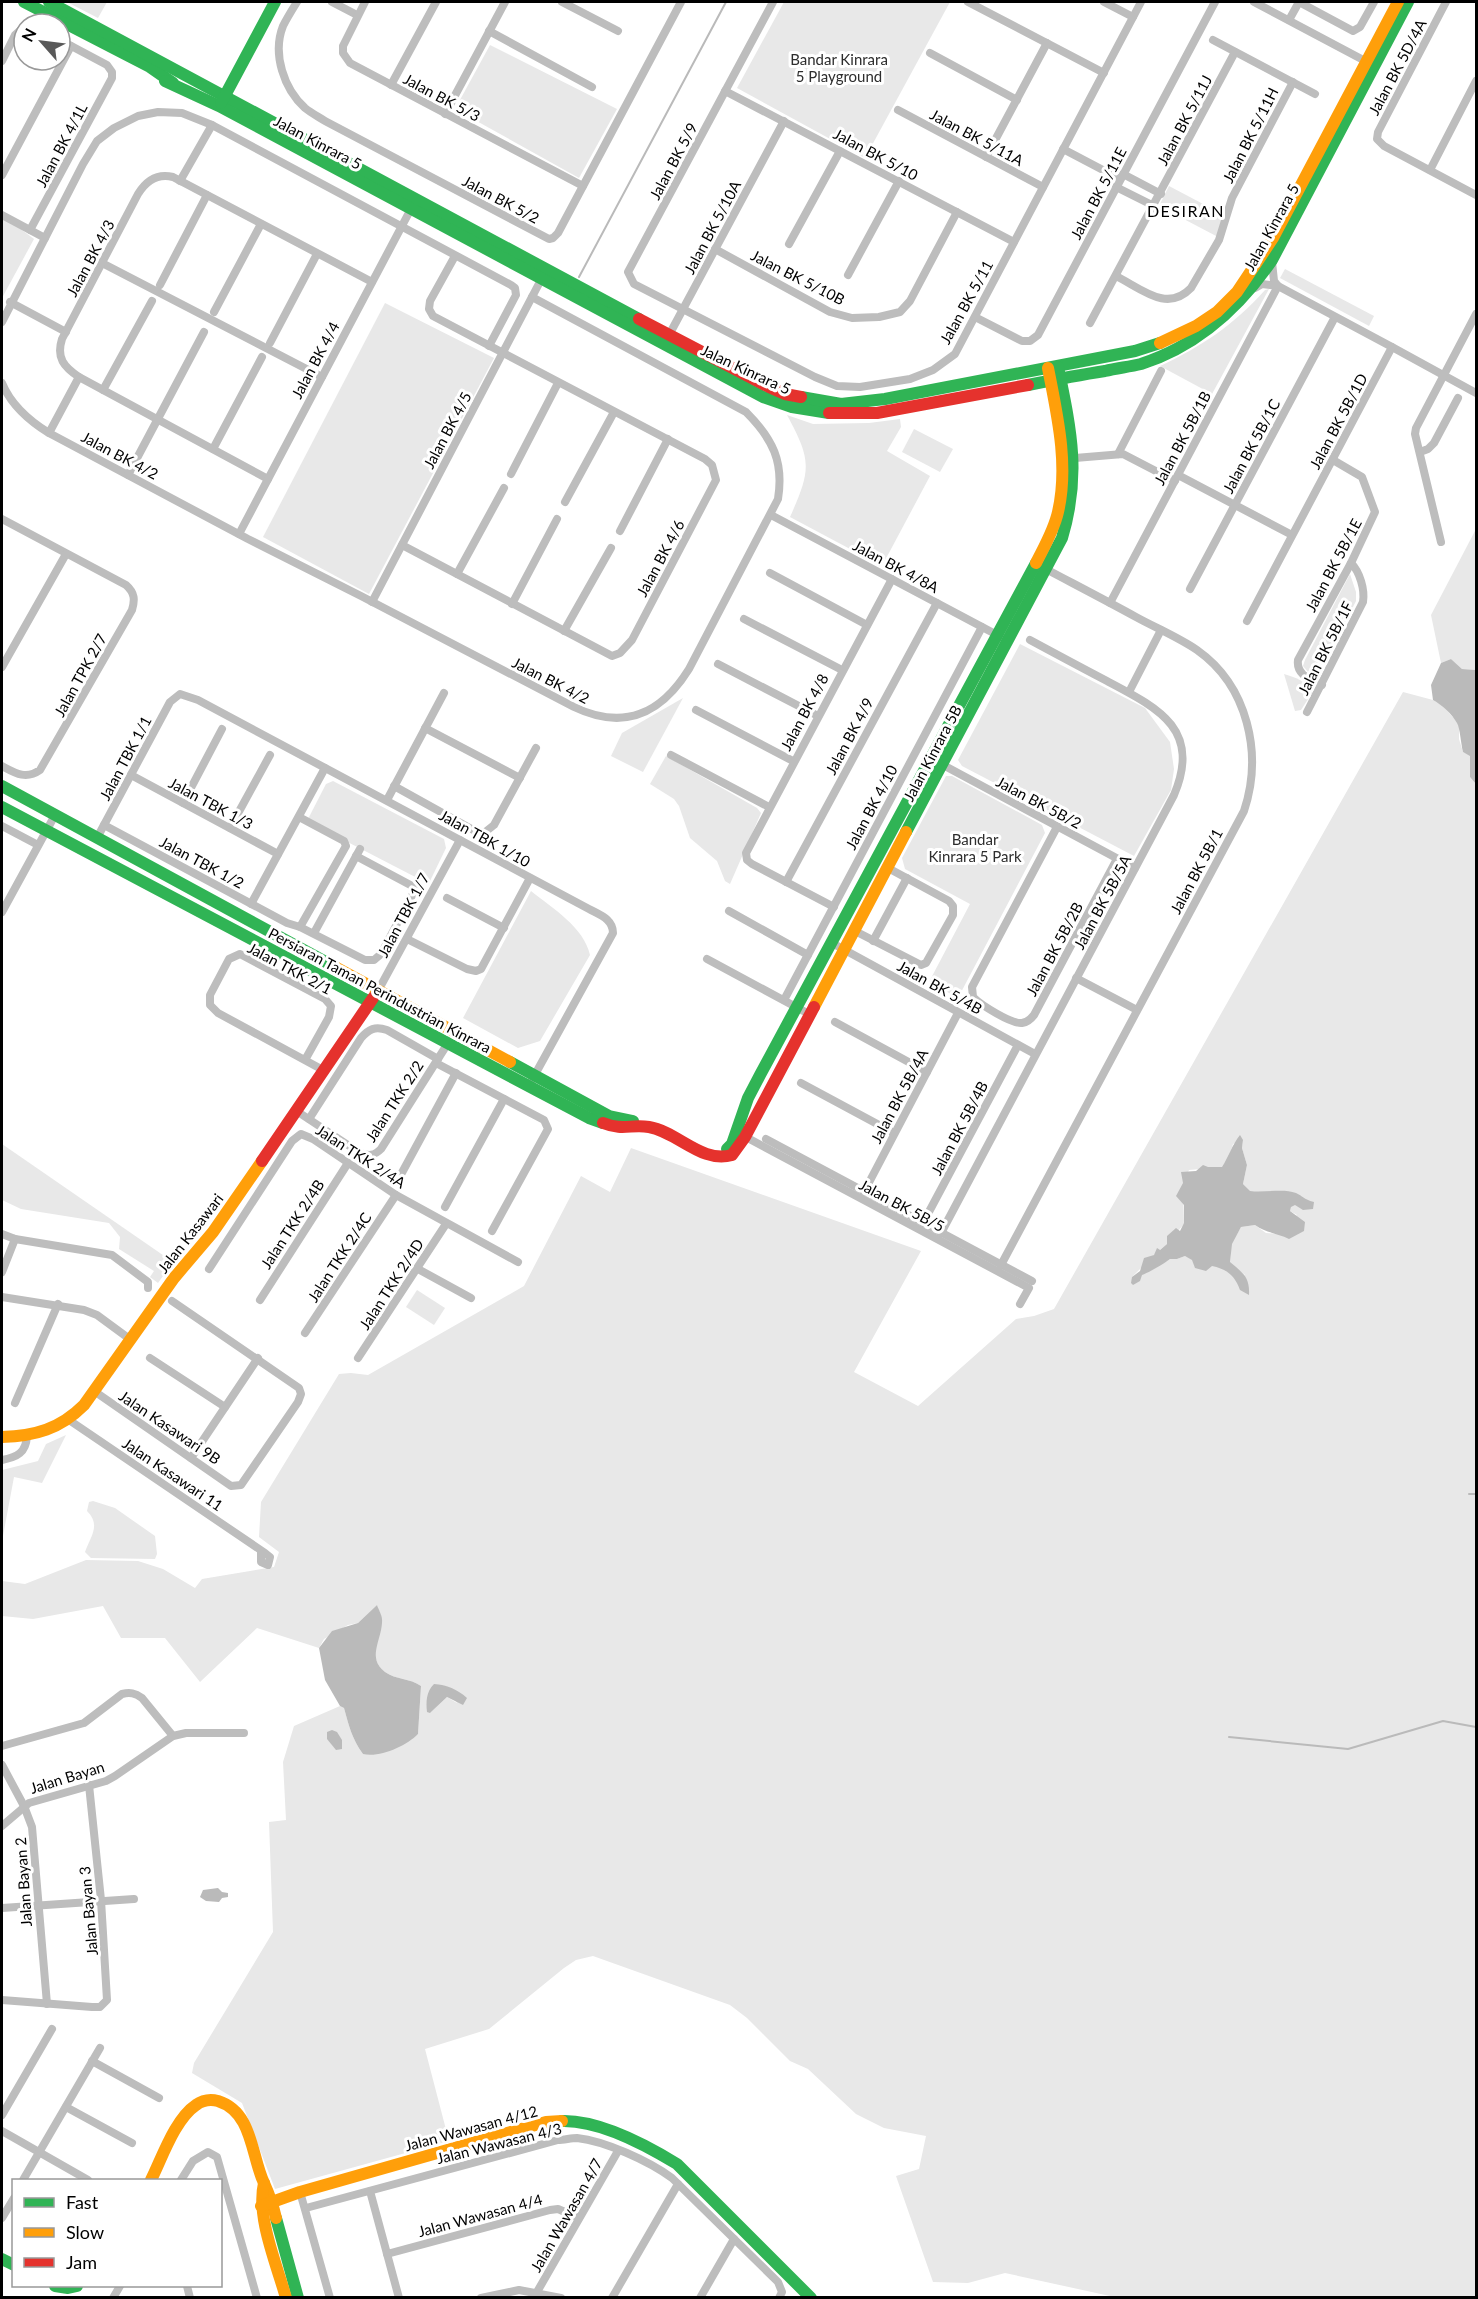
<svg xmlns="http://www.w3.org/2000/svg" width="1478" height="2299" font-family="Lato,sans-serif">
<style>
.green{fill:#e8e8e8;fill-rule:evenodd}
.water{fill:#bababa}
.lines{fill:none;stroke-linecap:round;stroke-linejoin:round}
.stream{stroke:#bababa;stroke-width:2}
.street{stroke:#bdbdbd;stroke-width:8}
.fast{stroke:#30b455;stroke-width:12}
.slow{stroke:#ff9f0a;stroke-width:12}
.jam{stroke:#e5322d;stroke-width:12}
.labels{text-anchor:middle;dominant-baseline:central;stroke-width:6;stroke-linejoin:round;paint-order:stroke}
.park-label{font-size:15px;fill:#2d2d2d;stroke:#fff}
.street-label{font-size:15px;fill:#000;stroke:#fff}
.neighbourhood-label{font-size:16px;letter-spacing:1.5px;fill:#000;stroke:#fff}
</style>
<rect width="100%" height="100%" fill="#fff"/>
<g class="green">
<polygon points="67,2 107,2 98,18"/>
<polygon points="784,2 950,2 865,158 737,88"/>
<polygon points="490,45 617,109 579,178 455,109"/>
<polygon points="1169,186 1224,215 1218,237 1159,206"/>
<polygon points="2,215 34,239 2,298"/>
<polygon points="1285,269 1374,316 1369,326 1280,278"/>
<path d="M1269,289L1212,394L1160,366C1201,347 1235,324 1265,290Z"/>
<polygon points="385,303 494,358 369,594 263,537"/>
<path d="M787,415L813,424L869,423L900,419L901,427L887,451L930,476L882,566L790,517C811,470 812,461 787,415Z"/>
<polygon points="914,429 953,449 940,472 902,452"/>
<polygon points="1476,529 1476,670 1462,669 1451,659 1441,663 1431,615"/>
<polygon points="1350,574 1356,592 1356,601 1320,671 1316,673 1309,673 1303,666 1305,660"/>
<polygon points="1020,644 1145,708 1170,742 1174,769 1171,790 1134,856 962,766 958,760"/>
<path d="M1284,674C1297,678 1306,681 1312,693L1301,710L1295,711Z"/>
<path d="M1403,692L1433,700L1442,705L1459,724V739L1463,752L1470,755V777L1476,784V2297L1119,2298L1005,2273L968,2283L933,2282L896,2176L919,2169L926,2136L884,2128L856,2114L808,2069L790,2061L747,2018L730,2005L593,1956L576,1960L564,1968L489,2029L425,2049L449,2141L275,2189L242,2103L192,2073L194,2063L273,1932L269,1822L286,1820L283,1762L294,1726L340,1706L344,1708C349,1726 352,1739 363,1754L401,1745L418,1734L421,1686C410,1678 396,1680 385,1672C366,1657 381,1637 381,1618C381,1614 378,1609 377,1605L358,1623L348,1625L324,1639L319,1648L257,1628L200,1682L165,1638H121L103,1606L33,1619L2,1616V1581L25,1584L86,1560L138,1561L163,1569L195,1588L202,1579L274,1567L279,1552L259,1537L261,1502L339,1374L351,1373L368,1375L524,1286L581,1176L610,1192L631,1148L921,1251L854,1372L918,1406L1016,1319L1034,1316L1054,1309ZM1243,1140L1242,1148L1247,1165L1243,1184L1250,1192C1267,1194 1289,1186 1301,1199L1291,1206L1290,1211L1297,1215L1279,1234L1266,1233L1255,1225L1241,1227L1231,1244L1230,1263L1245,1275L1237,1280L1225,1269L1185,1256L1177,1259H1170C1165,1263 1161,1263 1156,1266C1147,1273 1144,1274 1132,1277L1154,1255L1167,1244L1184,1224L1183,1183L1189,1170L1222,1167L1229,1157L1233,1144ZM443,1685L457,1703L447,1697L430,1713Z"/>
<polygon points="683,698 643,772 611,756 622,733"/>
<polygon points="666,756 757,808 761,813 730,884 725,881 717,861 690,838 679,806 674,799 650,784"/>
<polygon points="946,776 952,776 1042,825 1045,833 958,998 929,982 970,904 905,869 902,858"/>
<polygon points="333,781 444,839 446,848 430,881 423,881 307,821 326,784"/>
<path d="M531,891C552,908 584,927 590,955L540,1041L518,1048L463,1018Z"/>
<polygon points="2,1144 173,1262 158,1283 150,1277 154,1271 119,1249 120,1237 109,1223 21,1209 2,1200"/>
<polygon points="417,1290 445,1308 434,1325 406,1307"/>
<polygon points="66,1435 42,1483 14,1477 3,1536 2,1580 2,1470 38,1461 46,1444"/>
<path d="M93,1501L115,1508L155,1536L157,1554L155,1559L91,1558L85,1552C91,1536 101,1525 87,1511L89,1502Z"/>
</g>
<g class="water">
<path d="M1451,659L1462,669L1476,670V784L1470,777V756L1463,752C1461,744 1460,728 1457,723C1452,714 1442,705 1433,700L1431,685L1441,663Z"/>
<path d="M1240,1135L1243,1140L1242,1148L1247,1165L1243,1184L1250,1191C1265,1193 1283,1188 1296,1193C1303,1196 1303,1199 1314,1202L1313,1209L1303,1210L1295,1205L1291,1207L1290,1211L1305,1222L1304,1231L1289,1239C1277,1233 1266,1233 1255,1225L1241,1227L1232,1244L1230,1262C1243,1273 1250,1277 1249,1295L1240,1290C1235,1276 1227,1269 1212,1266L1206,1271L1195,1268L1192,1260L1185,1256L1177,1259H1170C1165,1263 1148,1273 1142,1275L1140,1281L1133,1285L1131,1283L1132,1277L1140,1271L1144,1258L1154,1255L1157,1248L1160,1250L1167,1244V1236L1176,1228L1180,1231L1184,1223V1205L1176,1196L1183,1183L1181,1172L1196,1171L1203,1165L1208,1167H1222C1229,1156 1232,1145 1240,1135Z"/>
<path d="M377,1605C379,1611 383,1616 382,1623C381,1641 367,1658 385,1672C396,1680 410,1678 421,1686L418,1734C406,1746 380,1758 363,1754C352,1739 349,1726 344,1708L340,1706L325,1680L319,1648L332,1631L358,1623Z"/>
<path d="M434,1684C447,1685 457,1689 467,1698L463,1705L447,1697L430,1713L427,1712C426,1702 426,1692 434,1684Z"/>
<polygon points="332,1730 337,1732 342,1740 342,1749 336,1750 327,1739 327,1732"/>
<polygon points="218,1888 222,1892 228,1893 228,1897 222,1898 219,1902 206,1901 200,1897 203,1890"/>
</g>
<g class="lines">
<g class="stream">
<polyline points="579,277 726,2"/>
<polyline points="1469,1494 1476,1494"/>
<polyline points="1229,1737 1348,1749 1443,1721 1476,1727"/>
</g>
<g class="street">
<path d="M297,2C292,10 287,18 283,26C272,54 284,89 305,108C311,113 319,117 325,121L549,239L553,238L558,233L681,2"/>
<polyline points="332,2 357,15"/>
<polyline points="365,2 343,46 343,53 350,63 583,186"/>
<polyline points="562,2 618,31"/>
<polyline points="773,2 628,272 634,284 815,377 837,386 860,387 910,379 933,370 955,354 1141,2"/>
<polyline points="968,2 1104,73"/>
<polyline points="1104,2 1133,17"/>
<polyline points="1254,2 1369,63"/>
<polyline points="1299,2 1353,31 1360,27 1374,2"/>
<polyline points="1446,2 1378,132 1377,139 1384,146 1476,195"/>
<polyline points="1289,20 1299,2"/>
<polyline points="489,31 592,87"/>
<polyline points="1213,40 1315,94"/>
<polyline points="930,53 1017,100"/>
<polyline points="2,61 15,35 24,27"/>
<polyline points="391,85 436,2"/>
<polyline points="725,91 1014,242"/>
<polyline points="898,110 1043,187"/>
<polyline points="445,114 505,2"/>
<polyline points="1063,149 1120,179"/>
<polyline points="986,157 1047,43"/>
<polyline points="1430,170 1476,81"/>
<polyline points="1123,174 1161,194"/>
<polyline points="2,175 71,46"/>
<polyline points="180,181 212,125"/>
<polyline points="1116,187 1154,206"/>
<polyline points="2,215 45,238"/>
<polyline points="30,230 112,78 112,72 107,65 60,40"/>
<polyline points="789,244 840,151"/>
<polyline points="715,249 830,312 852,318 879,317 900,312 910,301 957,212"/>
<polyline points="1272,262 1274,281 1278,286"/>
<polyline points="102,263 322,377"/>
<polyline points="848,275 899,181"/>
<path d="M1116,276C1142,289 1167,313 1191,288L1219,240L1232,198L1293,82"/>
<polyline points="160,285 207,195"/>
<polyline points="10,302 66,332"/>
<polyline points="214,312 261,224"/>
<polyline points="975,317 1022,341 1030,341 1038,335 1215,2"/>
<polyline points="2,322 83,164 97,141 114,128 138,116 158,112 182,113 212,125 511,285 515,288 516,295 489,346"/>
<polyline points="1090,323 1235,52"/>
<polyline points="668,337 784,121"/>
<polyline points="270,343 317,254"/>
<polyline points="1392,347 1476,393"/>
<path d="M2,383C11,405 28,420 49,433L248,539L361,596L574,707C624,731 661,714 689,669L778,499C784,462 773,439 746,412L532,297"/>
<polyline points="103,390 152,301"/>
<polyline points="49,433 79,377"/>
<polyline points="213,449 262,357"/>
<polyline points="1420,452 1428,449 1434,443 1458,398"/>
<polyline points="1118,454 1161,371"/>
<polyline points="1075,458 1123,454 1175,481"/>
<polyline points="511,474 558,383"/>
<polyline points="128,475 204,332"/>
<polyline points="1178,475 1292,535"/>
<path d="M268,479L79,377C64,367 56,358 62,339L138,194C146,181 157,173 173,177L372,282"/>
<polyline points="565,502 614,412"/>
<polyline points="771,515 1001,637"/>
<path d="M2,519L126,585C135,593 135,600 132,610L40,770C26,780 15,773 2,766"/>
<polyline points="620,531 668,439"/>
<polyline points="239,534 413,205"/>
<polyline points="1441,542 1415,434 1416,428 1476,314"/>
<polyline points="402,545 612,656 620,653 632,640 716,480 712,465 705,459 433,316 429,309 430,301 455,256"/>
<polyline points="770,573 867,625"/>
<polyline points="457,574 504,488"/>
<polyline points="1190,589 1335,317"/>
<polyline points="372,602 543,276"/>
<polyline points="1110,603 1278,286"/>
<polyline points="512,604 557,519"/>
<polyline points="744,619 842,670"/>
<polyline points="1247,621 1392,347 1278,286 1262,284 1255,288"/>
<polyline points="564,631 611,548"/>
<polyline points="718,664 818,716"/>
<polyline points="2,667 66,554"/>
<path d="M1322,685C1310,679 1296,675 1298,660L1351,563L1375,512L1362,477L1333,460"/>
<polyline points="1129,692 1161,630"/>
<polyline points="696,710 793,761"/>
<path d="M1307,712L1363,602C1365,590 1360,572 1351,563"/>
<polyline points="425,728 520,778"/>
<polyline points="671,755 769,807"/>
<polyline points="930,758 1135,868"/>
<polyline points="131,775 278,854"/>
<polyline points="394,786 475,831 484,833 494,825 536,748"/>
<polyline points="387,800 444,693"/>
<polyline points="183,803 222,729"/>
<polyline points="104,825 287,923 300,927 346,846 344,841 299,817"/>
<polyline points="2,826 38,845"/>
<path d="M1057,827L972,987L973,997C981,1005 1011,1024 1022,1023C1028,1022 1031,1019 1034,1015L1117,859"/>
<polyline points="230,828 270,755"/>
<path d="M97,838L170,702L180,694L198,700L589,909C600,915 613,919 613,933L532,1080"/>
<polyline points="786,882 937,603"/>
<polyline points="447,898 504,928"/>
<polyline points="251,904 325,768"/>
<polyline points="834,907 752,864 747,860 746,853 892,579"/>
<polyline points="729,911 808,955"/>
<polyline points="2,912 55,815"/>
<polyline points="300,927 365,960 374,960 381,954 416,888 356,856"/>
<polyline points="855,931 921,965 926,963 953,915 953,906 949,901 888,868"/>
<polyline points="314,933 360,849"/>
<polyline points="407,939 467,969 476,971 481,969 530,878"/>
<polyline points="873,941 907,878"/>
<polyline points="832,943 1035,1054"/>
<polyline points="707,959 809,1014"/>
<polyline points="1076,978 1137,1010"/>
<polyline points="379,989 460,840"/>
<polyline points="784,1000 982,627"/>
<polyline points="835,1022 927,1072"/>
<polyline points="305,1060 329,1017 331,1006 325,999 240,954 229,959 210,995 210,1005 218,1013 323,1070"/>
<polyline points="436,1063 544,1120 548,1129 492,1231"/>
<polyline points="801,1083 894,1133"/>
<path d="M295,1110L360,1153C369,1156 374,1156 381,1149L448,1043"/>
<path d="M309,1119L361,1038C369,1029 375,1026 387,1030L438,1059"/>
<polyline points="742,1135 1029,1288 1020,1304"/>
<polyline points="766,1139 1032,1281"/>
<polyline points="398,1180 456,1073"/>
<polyline points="864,1192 958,1013"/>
<polyline points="445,1207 504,1099"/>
<polyline points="923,1223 1018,1045"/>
<path d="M941,1233L1174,795C1202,729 1158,708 1107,681C1082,668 1056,654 1030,640"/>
<polyline points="2,1234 15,1239 112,1255 148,1282 148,1288"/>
<path d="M1001,1265L1244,811C1263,754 1248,686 1197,650C1178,637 1156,628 1136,617C1105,600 1074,584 1042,567"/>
<polyline points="209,1269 292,1141 301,1134 313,1139 396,1195 518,1262"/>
<polyline points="418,1269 471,1298"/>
<polyline points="2,1272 15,1239"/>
<polyline points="2,1297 84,1310 97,1315 131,1340"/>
<polyline points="260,1300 348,1163"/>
<polyline points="305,1333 396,1195"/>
<polyline points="150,1358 225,1407"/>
<polyline points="358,1358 446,1224"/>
<polyline points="94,1391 231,1486 241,1485 298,1402 301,1394 299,1388 172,1301"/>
<polyline points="15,1403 58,1304"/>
<polyline points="69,1420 265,1553 270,1557 268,1565 261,1562 261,1551"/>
<polyline points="191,1458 258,1358"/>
<path d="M2,1460C17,1457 26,1453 27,1436"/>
<path d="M2,1746L84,1723L122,1694C130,1692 135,1693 142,1698L173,1736"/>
<polyline points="2,1765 24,1806 32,1827 47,2004"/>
<polyline points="2,1826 29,1803 106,1781 115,1776 173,1736 186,1733 244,1733"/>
<polyline points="2,1908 134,1899"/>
<polyline points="2,2000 92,2007 100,2007 107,2000 101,1900 89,1785"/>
<polyline points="92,2061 159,2098"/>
<polyline points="66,2107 132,2143"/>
<polyline points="2,2115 52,2029"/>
<polyline points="2,2131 88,2180"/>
<polyline points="23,2180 100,2048"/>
<polyline points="181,2180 193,2161 208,2152 217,2157 257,2298"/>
<polyline points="370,2191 399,2298"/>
<polyline points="300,2192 330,2298"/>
<path d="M306,2208L558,2140C564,2140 571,2138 577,2138C605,2141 649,2161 672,2178L778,2282L782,2292L779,2298"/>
<polyline points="2,2218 14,2198"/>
<polyline points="387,2254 550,2210 558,2209 579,2218"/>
<polyline points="187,2286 190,2298"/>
<polyline points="537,2292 618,2151"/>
<polyline points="113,2298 120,2286"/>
<polyline points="481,2298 519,2290 561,2298"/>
<polyline points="612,2298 678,2184"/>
<polyline points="700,2298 734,2239"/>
</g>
<g class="fast">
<polyline points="24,2 150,67 173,83"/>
<polyline points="49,2 639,319"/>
<polyline points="165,81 219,106 763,397 792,407 829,413"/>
<polyline points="221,103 275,2"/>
<path d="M1028,385C1053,380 1079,375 1105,371C1117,368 1129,367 1141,364C1197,346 1239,308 1272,260L1408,2"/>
<polyline points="801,397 841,404 885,399 1135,351 1160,343"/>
<polyline points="2,786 335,967"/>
<polyline points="2,807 589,1118 603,1123"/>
<path d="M906,832L1062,538C1081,475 1071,430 1058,367"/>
<polyline points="510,1062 609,1116 633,1121"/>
<polyline points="727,1149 732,1144 748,1098 760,1075 1036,563"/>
<path d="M562,2121C599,2120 646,2145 677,2164L811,2298"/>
<polyline points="276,2218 298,2298"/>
<polyline points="2,2259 14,2265"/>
<polyline points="55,2286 68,2288 77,2286"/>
</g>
<g class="slow">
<polyline points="1160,343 1196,326 1217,312 1237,292 1273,238 1398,2"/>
<path d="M1036,563C1044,547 1054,530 1058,512C1069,465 1057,414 1048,368"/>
<polyline points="335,967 510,1062"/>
<polyline points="814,1007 906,832"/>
<path d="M2,1437C35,1436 60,1429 84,1405L174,1278L213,1232L262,1161"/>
<path d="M151,2180C162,2158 175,2119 196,2105C203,2100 210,2099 218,2101C253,2112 251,2156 264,2183C269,2194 273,2205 276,2218"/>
<path d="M264,2183C256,2217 277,2265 286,2298"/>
<polyline points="261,2206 300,2192 546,2122 562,2121"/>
</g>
<g class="jam">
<polyline points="639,319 769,387 785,394 801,397"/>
<polyline points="829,413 877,413 1028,385"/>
<path d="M603,1123C623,1131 631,1124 649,1127C678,1132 702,1164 732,1155L745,1137L814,1007"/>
<polyline points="262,1161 373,998"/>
</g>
</g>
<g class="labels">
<g class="park-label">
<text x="839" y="59">Bandar Kinrara<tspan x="839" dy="17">5 Playground</tspan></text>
<text x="975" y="839">Bandar<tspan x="975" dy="17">Kinrara 5 Park</tspan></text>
</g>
<g class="street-label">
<text transform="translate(1397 67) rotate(-62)">Jalan BK 5D/4A</text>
<text transform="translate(442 97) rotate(28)">Jalan BK 5/3</text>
<text transform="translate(1184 120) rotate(-62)">Jalan BK 5/11J</text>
<text transform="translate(1250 135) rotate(-63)">Jalan BK 5/11H</text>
<text transform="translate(977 137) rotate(28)">Jalan BK 5/11A</text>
<text transform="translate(318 142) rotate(28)">Jalan Kinrara 5</text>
<text transform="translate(61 145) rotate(-62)">Jalan BK 4/1L</text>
<text transform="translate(876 154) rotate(28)">Jalan BK 5/10</text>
<text transform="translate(673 161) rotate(-62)">Jalan BK 5/9</text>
<text transform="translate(1098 193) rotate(-62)">Jalan BK 5/11E</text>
<text transform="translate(501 199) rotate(28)">Jalan BK 5/2</text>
<text transform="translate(712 227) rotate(-62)">Jalan BK 5/10A</text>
<text transform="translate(1271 227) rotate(-61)">Jalan Kinrara 5</text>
<text transform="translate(90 258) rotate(-62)">Jalan BK 4/3</text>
<text transform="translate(798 277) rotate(27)">Jalan BK 5/10B</text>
<text transform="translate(966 302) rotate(-61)">Jalan BK 5/11</text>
<text transform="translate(315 360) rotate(-62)">Jalan BK 4/4</text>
<text transform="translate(746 369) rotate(25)">Jalan Kinrara 5</text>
<text transform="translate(1338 421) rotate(-62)">Jalan BK 5B/1D</text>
<text transform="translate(447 430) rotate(-62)">Jalan BK 4/5</text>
<text transform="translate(1182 438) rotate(-62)">Jalan BK 5B/1B</text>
<text transform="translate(1251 446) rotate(-62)">Jalan BK 5B/1C</text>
<text transform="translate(120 455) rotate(28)">Jalan BK 4/2</text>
<text transform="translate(660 558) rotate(-62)">Jalan BK 4/6</text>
<text transform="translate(1333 565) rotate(-62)">Jalan BK 5B/1E</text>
<text transform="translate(896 566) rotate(28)">Jalan BK 4/8A</text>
<text transform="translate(1325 648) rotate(-63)">Jalan BK 5B/1F</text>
<text transform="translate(80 675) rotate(-61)">Jalan TPK 2/7</text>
<text transform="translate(551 680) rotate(27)">Jalan BK 4/2</text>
<text transform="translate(804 712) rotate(-62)">Jalan BK 4/8</text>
<text transform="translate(849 736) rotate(-62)">Jalan BK 4/9</text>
<text transform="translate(932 753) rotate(-62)">Jalan Kinrara 5B</text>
<text transform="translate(125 758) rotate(-62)">Jalan TBK 1/1</text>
<text transform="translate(1039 802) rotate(28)">Jalan BK 5B/2</text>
<text transform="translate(211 803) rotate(28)">Jalan TBK 1/3</text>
<text transform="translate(871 807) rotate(-62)">Jalan BK 4/10</text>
<text transform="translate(485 838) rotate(29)">Jalan TBK 1/10</text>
<text transform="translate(202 862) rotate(28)">Jalan TBK 1/2</text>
<text transform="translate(1196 871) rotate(-62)">Jalan BK 5B/1</text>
<text transform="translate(1102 902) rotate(-62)">Jalan BK 5B/5A</text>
<text transform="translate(403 915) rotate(-62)">Jalan TBK 1/7</text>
<text transform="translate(1054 949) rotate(-62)">Jalan BK 5B/2B</text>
<text transform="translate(290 968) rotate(28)">Jalan TKK 2/1</text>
<text transform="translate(940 987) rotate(29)">Jalan BK 5/4B</text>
<text transform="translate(380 990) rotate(28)">Persiaran Taman Perindustrian Kinrara</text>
<text transform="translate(899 1096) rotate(-62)">Jalan BK 5B/4A</text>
<text transform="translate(394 1101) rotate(-57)">Jalan TKK 2/2</text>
<text transform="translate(959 1128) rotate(-62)">Jalan BK 5B/4B</text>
<text transform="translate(361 1156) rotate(33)">Jalan TKK 2/4A</text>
<text transform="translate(902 1205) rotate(28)">Jalan BK 5B/5</text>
<text transform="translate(292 1224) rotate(-57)">Jalan TKK 2/4B</text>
<text transform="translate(190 1233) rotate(-52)">Jalan Kasawari</text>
<text transform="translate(339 1257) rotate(-57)">Jalan TKK 2/4C</text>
<text transform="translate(391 1284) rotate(-57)">Jalan TKK 2/4D</text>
<text transform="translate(170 1427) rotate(34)">Jalan Kasawari 9B</text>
<text transform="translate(173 1474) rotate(34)">Jalan Kasawari 11</text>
<text transform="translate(67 1777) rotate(-17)">Jalan Bayan</text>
<text transform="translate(23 1882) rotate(-94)">Jalan Bayan 2</text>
<text transform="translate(88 1911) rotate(-95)">Jalan Bayan 3</text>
<text transform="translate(471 2128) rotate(-15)">Jalan Wawasan 4/12</text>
<text transform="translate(499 2143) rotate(-14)">Jalan Wawasan 4/3</text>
<text transform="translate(480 2215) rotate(-15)">Jalan Wawasan 4/4</text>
<text transform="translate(566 2215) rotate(-60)">Jalan Wawasan 4/7</text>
</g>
<g class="neighbourhood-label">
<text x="1186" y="210">DESIRAN</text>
</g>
</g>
<rect width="1478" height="2299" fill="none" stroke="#000000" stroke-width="6"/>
<rect x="12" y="2179" width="210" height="108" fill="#ffffff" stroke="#999999" stroke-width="1.5"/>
<rect x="24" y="2198" width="30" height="9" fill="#30b455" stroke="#999999" stroke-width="1.5"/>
<text x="66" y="2209" font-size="18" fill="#000000">Fast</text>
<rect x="24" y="2228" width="30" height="9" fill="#ff9f0a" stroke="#999999" stroke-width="1.5"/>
<text x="66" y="2239" font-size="18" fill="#000000">Slow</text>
<rect x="24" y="2258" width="30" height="9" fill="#e5322d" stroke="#999999" stroke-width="1.5"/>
<text x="66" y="2269" font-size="18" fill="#000000">Jam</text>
<g transform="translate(42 42) rotate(298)"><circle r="28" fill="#ffffff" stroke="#999999" stroke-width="1.5"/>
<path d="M0-4.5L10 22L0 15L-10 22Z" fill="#595959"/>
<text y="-9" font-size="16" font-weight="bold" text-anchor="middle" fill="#000000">N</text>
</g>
</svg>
